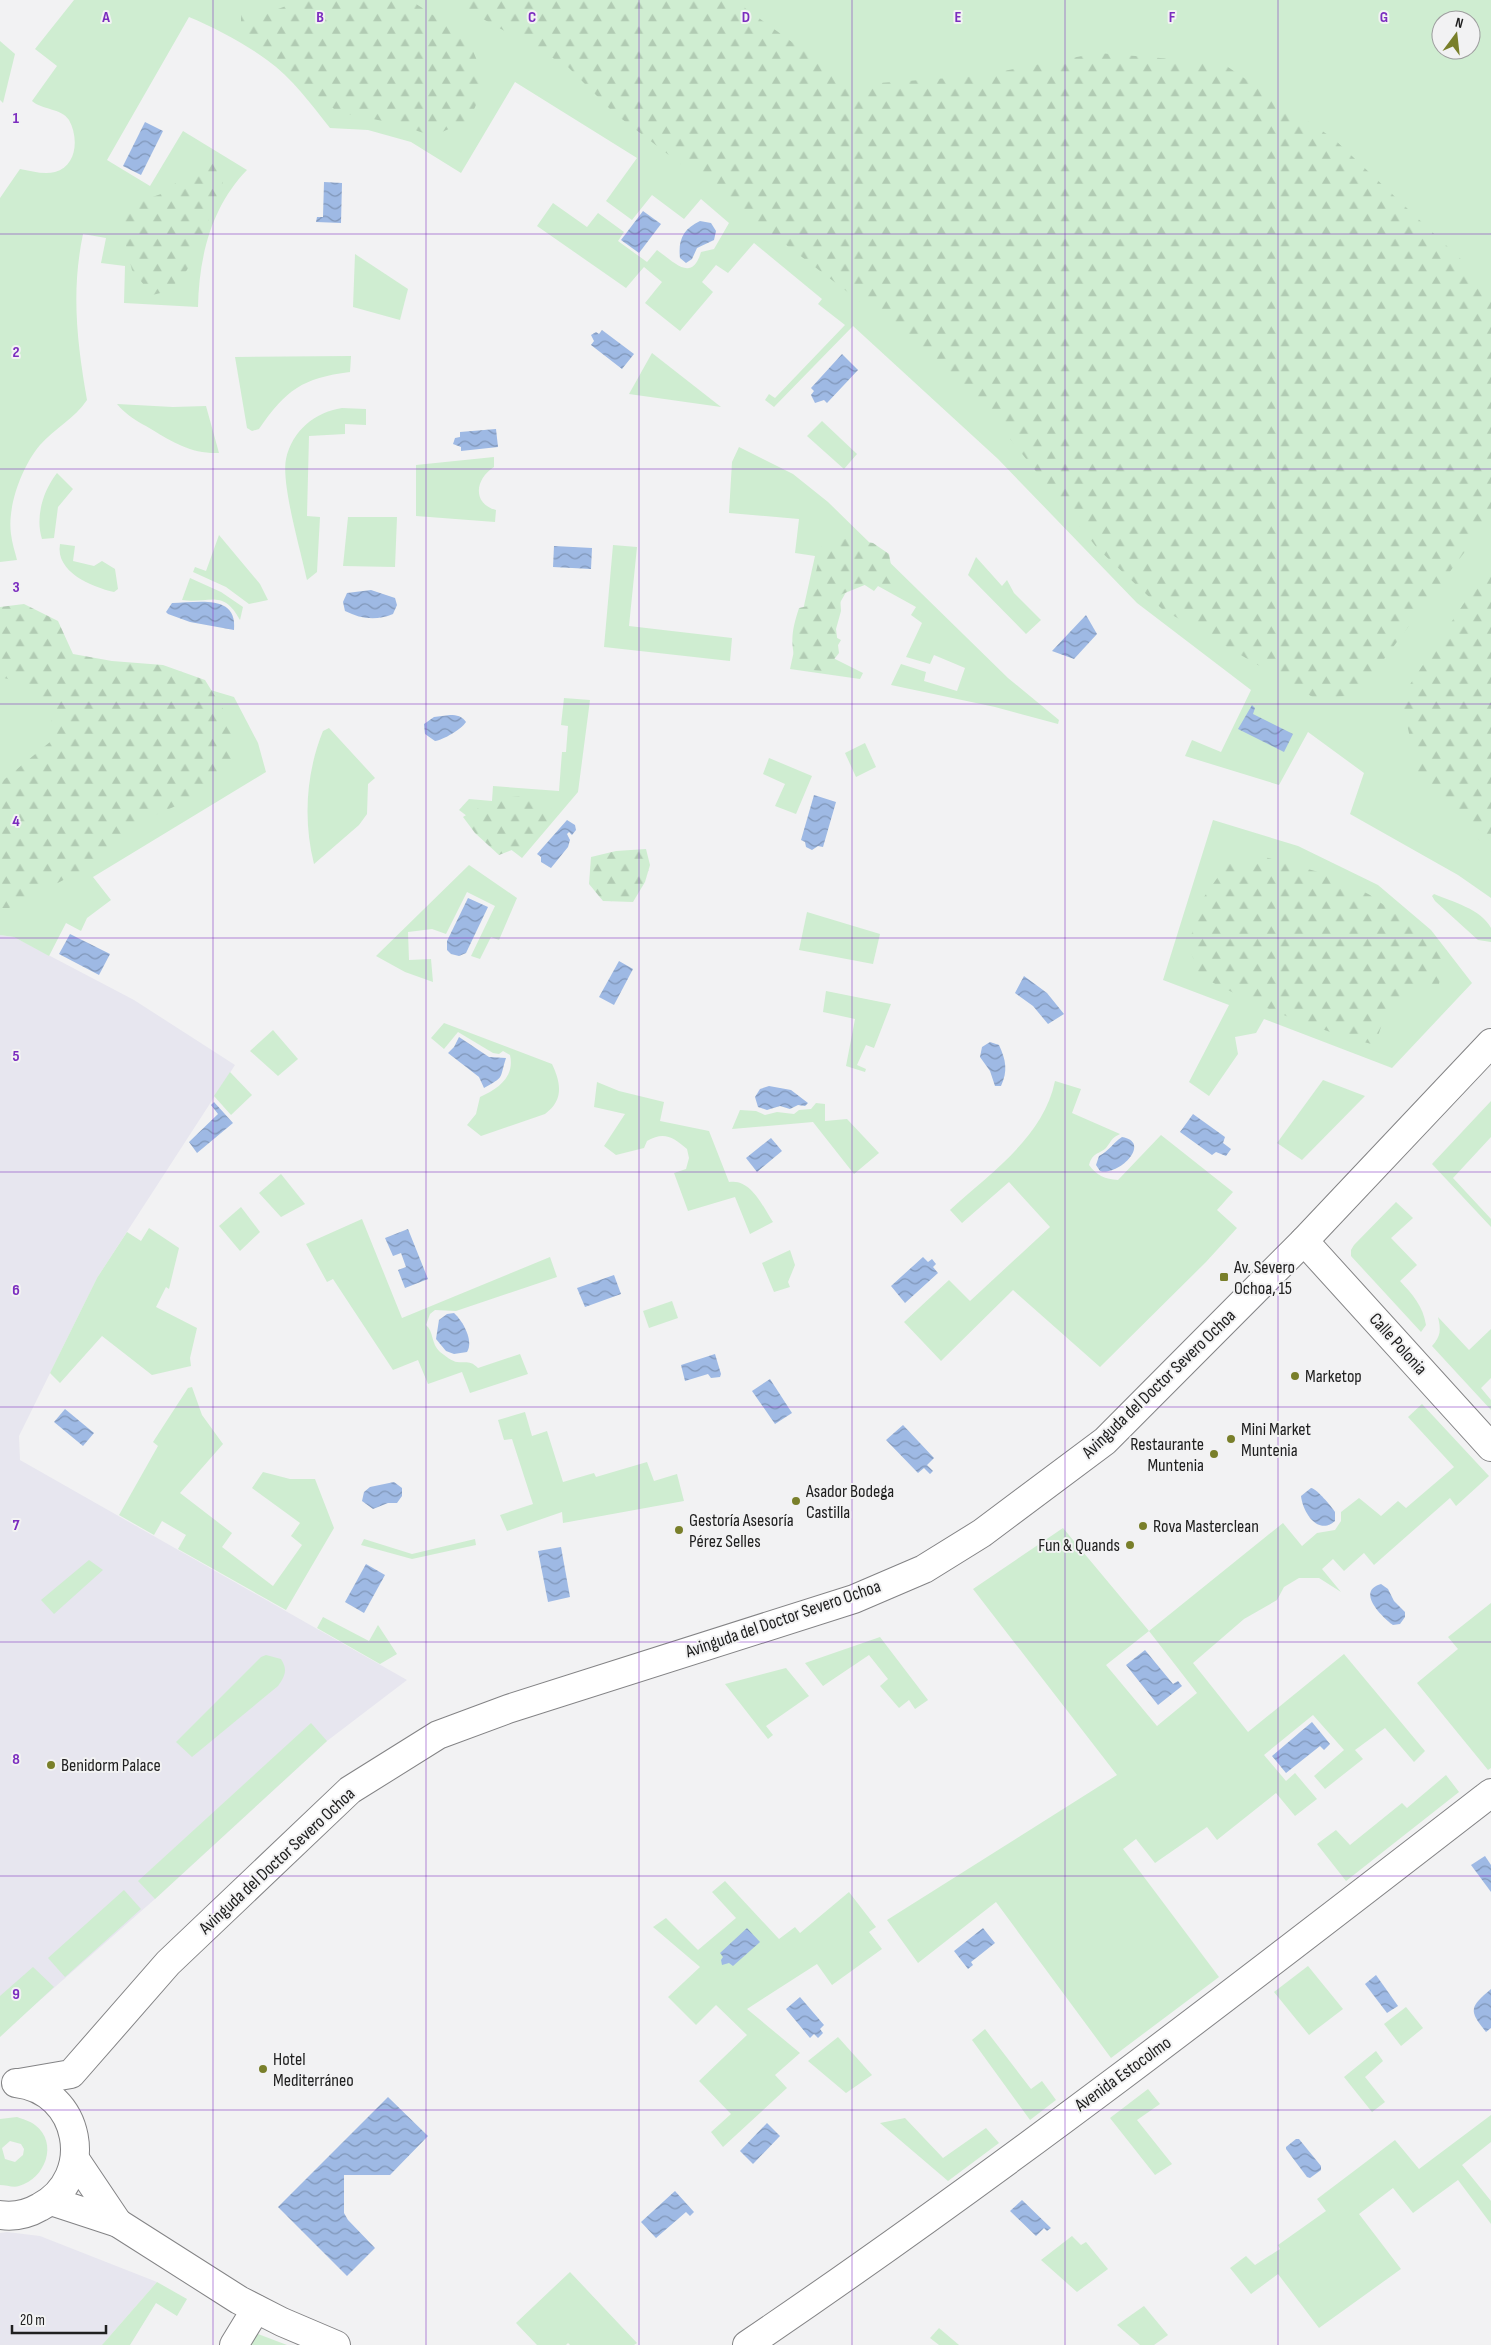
<svg xmlns="http://www.w3.org/2000/svg" width="1491" height="2345" font-family="'Sofia Sans Condensed',sans-serif">
<style>
.built{fill:#e7e6ef}
.green{fill:#cfedd1;fill-rule:evenodd}
.forest{fill:url(#forest-firs)}
.water{fill:url(#water-waves)}
.lines{fill:none;stroke-linecap:round;stroke-linejoin:round}
.minor-casing{stroke:#838385;stroke-width:30}
.tertiary-casing{stroke:#838385;stroke-width:30}
.minor{stroke:#fff;stroke-width:28}
.tertiary{stroke:#fff;stroke-width:28}
.grid{fill:none;stroke:#7b2cbf;stroke-width:1;stroke-opacity:0.55}
.poi-dot{fill:#797f2a;stroke:#f2f2f3;stroke-width:2}
.labels{text-anchor:middle;dominant-baseline:central;stroke-width:4;stroke-linejoin:round;paint-order:stroke}
.poi-label{font-size:18px;fill:#202020;stroke:#f2f2f3;text-anchor:start}
.street-label{font-size:18px;fill:#202020;stroke:#f2f2f3}
.grid-label{font-size:16px;text-anchor:middle;font-weight:bold;fill:#7b2cbf;stroke:#f2f2f3;stroke-width:4;stroke-linejoin:round;paint-order:stroke}
</style>
<defs>
<pattern id="forest-firs" width="22" height="20" patternUnits="userSpaceOnUse" patternTransform="scale(1.25)"><rect width="22" height="20" fill="#cfedd1"/><path d="M5 1l3.5 6h-7zM16 11l3.5 6h-7z" fill="#b1cbb3"/></pattern>
<pattern id="water-waves" width="16" height="10" patternUnits="userSpaceOnUse" patternTransform="scale(1.25)"><rect width="16" height="10" fill="#9eb9e4"/><path d="M0 5q4-4 8 0t8 0" fill="none" stroke="#8096b8"/></pattern>
</defs>
<rect width="100%" height="100%" fill="#f2f2f3"/>
<g class="built">
<polygon points="0,935 14,937 134,1000 235,1065 97,1278 19,1436 20,1460 407,1680 327,1741 155,1899 14,2023 0,2033"/>
<polygon points="7,2232 40,2236 157,2282 102,2345 0,2345 0,2233"/>
</g>
<g class="green">
<path d="M74,0H1491V898L1458,875L1350,814L1364,773L1308,732L1279,785L1185,756L1192,740L1221,752L1251,690L1137,603L998,459L853,326L774,407L765,400L769,394L775,398L845,325L818,304L822,299L754,243L728,273L716,265L702,282L713,292L680,331L645,303L662,282L644,267L626,288L537,226L553,203L587,227L598,213L624,232L618,241L647,262L657,250C674,262 692,283 701,252L714,249L729,223L701,199L684,219L652,195L632,220L606,201L637,158L515,82L461,173L411,142L368,130L330,128C311,104 292,78 267,60C244,43 215,28 189,17L107,160L150,186L183,131L247,170C211,207 199,257 198,307L124,303L125,266L101,263L106,238L83,234C71,292 77,342 87,400C75,418 54,429 40,445C22,466 7,507 11,534C12,543 15,552 17,560L0,562V198L20,169C31,171 44,175 55,172C77,166 79,138 69,120C61,108 42,110 32,101L57,66L35,49ZM1441,20H1471V50H1441Z"/>
<polygon points="0,41 15,54 3,103 0,100"/>
<polygon points="355,254 408,289 400,320 353,307"/>
<polygon points="652,353 721,407 629,394"/>
<path d="M351,356L350,372C302,378 286,390 259,429L252,431L247,428L235,357Z"/>
<path d="M117,404L173,407L206,406L219,453C192,454 174,443 151,429C137,421 127,416 117,404Z"/>
<path d="M342,408L366,409V425L345,424V434L309,436L307,516L320,517L317,572L307,580C301,551 281,485 286,459C292,431 315,412 342,408Z"/>
<polygon points="822,421 857,454 844,469 807,436"/>
<polygon points="739,447 793,474 828,502 1008,678 1059,720 1058,724 995,707 891,685 901,664 926,672 924,681 957,691 965,668 934,655 930,664 906,657 922,623 911,615 916,607 878,586 874,591 854,578 824,631 841,640 831,657 863,673 860,679 790,669 815,556 795,553 799,519 729,513 732,462"/>
<path d="M494,457V467C476,478 471,503 496,510L495,522L416,516V465Z"/>
<path d="M57,473L73,489L58,507L54,538L42,539C35,517 43,491 57,473Z"/>
<polygon points="348,517 397,517 395,567 343,566"/>
<polygon points="219,535 260,584 268,600 249,604 226,587 193,572 195,567 206,571"/>
<path d="M60,544L75,546L73,561L94,566L102,561L115,569L118,589L114,592C92,587 55,572 60,544Z"/>
<polygon points="613,545 637,547 629,626 732,638 730,661 604,647"/>
<polygon points="976,557 1002,586 1007,580 1014,593 1041,620 1026,634 968,575"/>
<path d="M190,578L221,592L243,607L240,620C223,588 209,604 182,600Z"/>
<polygon points="0,652 170,678 234,697 258,743 266,772 93,877 111,900 87,918 81,931 66,923 49,956 14,937 0,935"/>
<polygon points="564,698 590,700 578,792 522,858 459,810 469,799 492,801 493,786 559,791 562,752 566,752 568,726 561,725"/>
<path d="M329,728L375,778L368,784L367,814L359,825L314,864C303,820 306,773 323,731Z"/>
<polygon points="865,743 876,767 856,777 845,753"/>
<polygon points="769,758 812,776 796,814 775,806 785,784 763,774"/>
<polygon points="1213,820 1298,846 1378,885 1431,930 1472,983 1392,1068 1264,1019 1256,1033 1235,1037 1238,1054 1209,1096 1189,1082 1229,1005 1163,980"/>
<polygon points="469,865 517,898 499,940 491,937 480,959 471,956 495,906 467,892 446,934 432,929 408,932 409,960 431,959 433,982 405,972 376,956"/>
<path d="M1434,894C1453,902 1481,909 1491,928V942L1478,940L1435,901L1432,896Z"/>
<polygon points="807,912 880,934 873,964 799,950"/>
<polygon points="826,991 891,1004 874,1048 866,1045 857,1065 866,1069 865,1072 846,1066 855,1019 823,1012"/>
<path d="M444,1023L552,1064C561,1083 564,1100 545,1114L481,1136L467,1125L476,1114L480,1097C498,1089 515,1077 510,1055L503,1051L499,1054L493,1053L458,1032L444,1049L431,1038Z"/>
<polygon points="273,1030 298,1059 278,1076 250,1051"/>
<polygon points="230,1072 252,1095 231,1115 214,1096"/>
<polygon points="1323,1080 1365,1096 1302,1160 1277,1143"/>
<path d="M1055,1081L1081,1089L1072,1113L1120,1134C1110,1139 1112,1141 1106,1148C1098,1155 1093,1152 1089,1165C1097,1176 1105,1179 1118,1180L1161,1135L1233,1192L1217,1210L1237,1228L1206,1262L1100,1367L1013,1290L941,1361L904,1322L949,1280L970,1301L1050,1227L1009,1182L962,1223L950,1210C990,1173 1043,1138 1055,1081Z"/>
<path d="M597,1082L619,1091L664,1102L660,1121L709,1131L729,1182C751,1178 763,1207 773,1222L750,1234L735,1197L688,1211L674,1173L686,1169L689,1158L687,1149C673,1137 664,1131 647,1141L644,1148L616,1155L604,1146L625,1114L594,1107Z"/>
<polygon points="1491,1101 1491,1137 1453,1178 1491,1219 1491,1227 1432,1164"/>
<polygon points="816,1103 825,1104 825,1121 847,1119 879,1153 854,1174 813,1122 732,1129 740,1110 756,1111 765,1115 777,1112 794,1114 799,1110 811,1109"/>
<polygon points="281,1174 305,1204 281,1217 259,1193"/>
<path d="M1396,1202L1413,1218L1391,1238L1417,1265L1400,1281C1413,1295 1423,1306 1426,1325L1421,1332L1351,1256V1250L1354,1245Z"/>
<polygon points="241,1207 260,1232 240,1251 219,1226"/>
<path d="M362,1219L402,1318L550,1257L557,1277L456,1311L435,1310L430,1314L426,1325C434,1332 431,1344 440,1352C444,1355 453,1362 457,1362C467,1363 470,1360 478,1368L520,1354L528,1374L470,1393L462,1372L428,1384L418,1360L393,1370L333,1279L327,1282L306,1244Z"/>
<polygon points="149,1228 179,1248 169,1289 166,1287 156,1307 197,1328 190,1358 191,1366 152,1375 102,1336 60,1383 50,1373 97,1278 127,1232 141,1241"/>
<polygon points="790,1250 795,1265 788,1282 790,1287 774,1292 762,1263"/>
<polygon points="672,1301 678,1318 649,1328 643,1311"/>
<path d="M1438,1317L1469,1350L1491,1329V1378L1481,1388L1491,1400V1410L1432,1346C1441,1336 1441,1330 1438,1317Z"/>
<polygon points="192,1387 202,1415 223,1444 180,1493 232,1533 222,1547 273,1586 302,1545 291,1536 300,1523 252,1488 263,1472 290,1479 315,1479 334,1528 286,1610 178,1549 186,1535 162,1521 154,1535 119,1515 158,1446 153,1442 188,1388"/>
<path d="M1422,1404L1489,1476L1456,1506L1450,1498L1374,1565L1364,1553L1344,1571L1333,1559L1322,1569L1341,1592L1319,1578H1299L1284,1587L1277,1600L1244,1619L1193,1663L1248,1732L1344,1654L1425,1751L1414,1762L1385,1728L1355,1750L1363,1759L1325,1789L1314,1776L1344,1750L1313,1715L1264,1755L1286,1781L1295,1773L1317,1799L1295,1816L1276,1793L1217,1840L1207,1827L1155,1863L1136,1839L1123,1849L1219,1977L1111,2058L996,1902L918,1963L887,1920L1117,1775L973,1589L1063,1528L1149,1631L1283,1523L1302,1546L1317,1533L1335,1530L1341,1521V1512L1359,1498L1381,1516L1398,1501L1406,1508L1454,1467L1408,1417ZM1149,1631L1197,1693L1157,1726L1106,1665Z"/>
<polygon points="525,1412 532,1436 547,1431 563,1482 594,1473 596,1477 647,1462 654,1481 677,1474 684,1501 563,1523 562,1512 507,1531 500,1515 533,1504 512,1439 504,1440 498,1420"/>
<polygon points="364,1539 412,1554 475,1539 476,1545 412,1559 361,1545"/>
<polygon points="89,1560 103,1570 54,1614 41,1600"/>
<polygon points="1491,1603 1491,1768 1488,1770 1417,1683 1458,1649 1448,1637"/>
<polygon points="323,1617 369,1641 378,1625 397,1654 380,1664 317,1628"/>
<polygon points="880,1637 928,1700 915,1709 909,1700 899,1708 880,1686 888,1679 869,1655 823,1686 805,1663"/>
<path d="M266,1655L281,1659C288,1670 285,1676 278,1686L192,1757L176,1742L261,1657Z"/>
<polygon points="786,1668 809,1696 766,1726 773,1735 768,1739 725,1684"/>
<polygon points="311,1723 327,1741 155,1899 138,1881"/>
<polygon points="1446,1775 1459,1792 1346,1881 1317,1844 1336,1830 1350,1845 1402,1803 1407,1808"/>
<polygon points="725,1881 779,1939 795,1927 800,1933 849,1892 876,1927 869,1932 882,1949 832,1985 817,1964 747,2009 800,2053 775,2075 787,2088 723,2147 711,2132 731,2114 699,2081 747,2035 716,2005 696,2025 668,1997 700,1967 653,1927 666,1918 698,1950 736,1918 712,1892"/>
<polygon points="124,1890 141,1909 65,1977 48,1958"/>
<polygon points="1308,1966 1343,2009 1309,2035 1274,1992"/>
<polygon points="33,1967 54,1987 0,2037 0,1996"/>
<polygon points="1406,2007 1423,2028 1401,2046 1384,2024"/>
<polygon points="985,2029 1031,2089 1042,2081 1056,2100 1030,2120 972,2040"/>
<polygon points="838,2037 872,2075 846,2093 808,2061"/>
<polygon points="1376,2051 1383,2061 1365,2077 1385,2102 1372,2112 1344,2077"/>
<polygon points="1148,2089 1160,2104 1137,2120 1172,2164 1155,2175 1110,2118"/>
<polygon points="1491,2115 1491,2142 1462,2165 1491,2201 1491,2224 1458,2180 1413,2213 1393,2188 1359,2214 1401,2269 1319,2328 1278,2274 1251,2294 1230,2268 1246,2256 1255,2265 1280,2249 1278,2245 1326,2211 1317,2199 1395,2140 1419,2169"/>
<path d="M17,2117C22,2119 30,2121 35,2125C59,2143 45,2179 19,2186C14,2188 6,2185 0,2185V2119ZM10,2141L21,2144L24,2149L23,2155L15,2162L5,2159L2,2148Z"/>
<polygon points="905,2118 943,2158 986,2128 999,2143 948,2181 880,2123"/>
<polygon points="1072,2236 1081,2245 1086,2242 1108,2269 1077,2292 1041,2260"/>
<polygon points="570,2272 637,2343 634,2345 570,2345 568,2343 566,2345 537,2345 516,2323"/>
<polygon points="157,2282 187,2299 177,2316 156,2303 130,2345 102,2345"/>
<polygon points="1144,2306 1168,2335 1154,2345 1140,2345 1117,2325"/>
<polygon points="939,2328 959,2345 939,2345 930,2338"/>
<polygon points="252,2334 258,2334 287,2345 240,2345"/>
</g>
<g class="forest">
<polygon points="302,0 410,0 467,37 484,77 482,92 469,120 433,136 393,123 338,112 301,83 270,52 241,32 241,12 270,12"/>
<polygon points="449,0 734,0 851,85 977,76 1098,53 1222,63 1334,139 1468,266 1491,295 1491,517 1357,695 1316,699 1162,609 1097,548 976,396 858,300 614,113 567,66"/>
<polygon points="208,159 217,167 223,182 195,255 187,270 169,291 152,295 132,270 126,246 125,217 132,204 161,194"/>
<path d="M836,537L873,543L889,554L895,587L872,582L840,595L841,611L836,629L839,653L825,671L812,670L796,663C790,641 792,630 799,608L808,606L822,546Z"/>
<polygon points="1491,567 1491,852 1420,781 1401,698 1482,576"/>
<polygon points="24,604 58,621 73,654 112,661 163,665 205,680 223,709 235,733 233,765 201,795 139,822 81,871 9,908 0,908 0,783 50,742 53,705 12,680 0,677 0,607"/>
<path d="M531,795L551,803L552,818L527,844L499,855L475,833L463,817C485,803 504,796 531,795Z"/>
<polygon points="646,849 650,865 645,882 633,902 603,901 589,884 591,857 616,851"/>
<path d="M1265,857L1333,876L1370,895L1447,951L1439,984L1409,986L1386,1012L1375,1045C1310,1028 1259,1007 1200,976L1188,945L1204,897L1227,864Z"/>
</g>
<g class="water">
<polygon points="145,122 163,131 141,175 123,166"/>
<polygon points="324,182 342,183 341,223 316,222 317,217 323,217"/>
<polygon points="643,211 661,224 639,253 621,240"/>
<path d="M700,221L711,223L716,231L714,240L697,248L692,259L686,263L680,258C678,240 683,229 700,221Z"/>
<polygon points="602,330 634,354 622,369 591,345 594,341 591,335 596,332 599,334"/>
<polygon points="842,354 858,370 827,403 824,400 815,403 811,395 814,391 811,388"/>
<polygon points="496,429 498,447 461,451 461,447 453,444 455,438 460,437 460,432"/>
<polygon points="554,546 592,548 591,569 553,567"/>
<path d="M371,590L395,598L397,605L393,614C376,621 361,619 345,611L343,602L347,593Z"/>
<path d="M172,603C196,603 238,593 234,630L190,622L168,614L166,612Z"/>
<polygon points="1086,615 1097,634 1074,659 1052,651"/>
<polygon points="1252,705 1255,708 1253,714 1293,734 1284,752 1238,729"/>
<path d="M450,715C457,715 462,716 466,722C462,729 443,740 435,741L425,734L424,724L434,717Z"/>
<polygon points="814,795 836,802 823,847 818,846 812,850 806,847 805,842 801,840"/>
<polygon points="567,820 575,825 576,830 572,835 569,832 567,834 570,840 568,847 551,868 541,862 541,857 537,854"/>
<polygon points="468,898 488,907 466,953 459,956 451,954 447,950 447,941"/>
<polygon points="70,934 110,954 99,975 59,954"/>
<polygon points="619,961 633,969 614,1005 599,997"/>
<polygon points="1024,976 1047,993 1064,1014 1048,1024 1033,1006 1015,993"/>
<path d="M459,1037L489,1057L506,1058C499,1080 505,1076 484,1088L479,1077L448,1053L454,1047Z"/>
<path d="M990,1042L999,1045C1006,1060 1008,1071 1001,1086H995L990,1071L980,1057L982,1047Z"/>
<polygon points="769,1086 791,1090 808,1103 805,1106 798,1105 790,1109 780,1106 767,1110 758,1107 755,1097 760,1089"/>
<polygon points="214,1102 233,1123 197,1153 189,1142 218,1114 211,1105"/>
<polygon points="1193,1114 1225,1137 1223,1143 1231,1149 1226,1156 1216,1152 1212,1155 1180,1132"/>
<path d="M1122,1137C1152,1142 1120,1176 1100,1171L1096,1165L1099,1156C1109,1151 1113,1143 1122,1137Z"/>
<polygon points="771,1138 782,1151 757,1172 746,1158"/>
<polygon points="408,1229 428,1279 405,1288 398,1270 406,1267 401,1253 393,1256 385,1238"/>
<polygon points="923,1257 928,1262 932,1259 936,1264 933,1267 938,1273 905,1303 891,1286"/>
<polygon points="614,1275 621,1294 585,1307 577,1288"/>
<path d="M454,1313C463,1321 474,1341 467,1352L454,1354L446,1351L436,1339L439,1320L447,1314Z"/>
<polygon points="715,1354 721,1374 720,1377 711,1378 708,1374 685,1381 681,1365"/>
<polygon points="770,1379 792,1413 775,1424 752,1391"/>
<polygon points="65,1409 94,1433 83,1446 54,1422"/>
<polygon points="903,1425 934,1458 927,1465 933,1471 930,1474 924,1468 918,1473 886,1440"/>
<polygon points="394,1482 402,1488 402,1496 397,1503 388,1503 373,1509 362,1501 364,1492 370,1487"/>
<path d="M1311,1488C1317,1489 1331,1506 1335,1512V1521C1318,1536 1303,1513 1301,1496Z"/>
<polygon points="561,1547 570,1597 548,1602 538,1551"/>
<polygon points="366,1564 385,1575 364,1613 345,1602"/>
<path d="M1381,1584L1388,1589L1394,1601L1405,1612V1617L1400,1624L1393,1625C1381,1616 1356,1591 1381,1584Z"/>
<polygon points="1145,1650 1173,1684 1178,1681 1182,1686 1158,1705 1126,1665"/>
<polygon points="1312,1722 1330,1744 1324,1750 1320,1746 1286,1773 1272,1756"/>
<polygon points="1485,1856 1491,1865 1491,1892 1471,1865"/>
<polygon points="747,1928 760,1942 733,1966 729,1963 722,1965 721,1960 723,1957 720,1953"/>
<polygon points="983,1928 995,1943 971,1962 973,1965 968,1969 954,1951"/>
<polygon points="1376,1975 1398,2006 1387,2013 1365,1984"/>
<path d="M1491,1989V2028L1486,2032C1468,2010 1470,2007 1491,1989Z"/>
<polygon points="800,1997 824,2025 820,2029 823,2033 818,2038 814,2034 810,2038 786,2009"/>
<polygon points="388,2097 428,2136 390,2175 344,2175 344,2213 348,2220 375,2248 347,2276 278,2207"/>
<polygon points="767,2123 780,2136 753,2164 740,2151"/>
<polygon points="1296,2139 1299,2139 1321,2166 1321,2170 1310,2178 1307,2177 1286,2149 1286,2147"/>
<polygon points="675,2191 694,2212 690,2216 686,2212 656,2238 641,2222"/>
<polygon points="1022,2200 1051,2228 1047,2231 1044,2228 1036,2236 1010,2211"/>
</g>
<g class="lines">
<defs>
<g id="minor">
<polyline points="1304,1241 1491,1447"/>
<polyline points="75,2159 118,2223"/>
<polyline points="51,2201 118,2223 239,2300 282,2322 336,2345"/>
<polyline points="234,2345 256,2309"/>
<path d="M747,2345C1002,2172 1247,1982 1491,1793"/>
</g>
<g id="tertiary">
<polyline points="19,2083 71,2074 168,1963 350,1790 438,1735 508,1709 854,1599 924,1569 982,1533 1105,1441 1304,1241 1491,1043"/>
<path d="M0,2215C14,2217 28,2214 40,2207C97,2177 81,2090 16,2083"/>
</g>
</defs>
<use href="#minor" class="minor-casing"/>
<use href="#tertiary" class="tertiary-casing"/>
<use href="#minor" class="minor"/>
<use href="#tertiary" class="tertiary"/>
</g>
<path class="grid" d="M213,0V2345M426,0V2345M639,0V2345M852,0V2345M1065,0V2345M1278,0V2345M0,234H1491M0,469H1491M0,704H1491M0,938H1491M0,1172H1491M0,1407H1491M0,1642H1491M0,1876H1491M0,2110H1491"/>
<g class="poi-dot">
<rect x="1219" y="1272" width="10" height="10" rx="2.5"/>
<circle cx="1295" cy="1376" r="5"/>
<circle cx="1231" cy="1439" r="5"/>
<circle cx="1214" cy="1454" r="5"/>
<circle cx="796" cy="1501" r="5"/>
<circle cx="1143" cy="1526" r="5"/>
<circle cx="679" cy="1530" r="5"/>
<circle cx="1130" cy="1545" r="5"/>
<circle cx="51" cy="1765" r="5"/>
<circle cx="263" cy="2069" r="5"/>
</g>
<g class="labels">
<g class="poi-label">
<text x="1234" y="1267">Av. Severo<tspan x="1234" dy="21">Ochoa, 15</tspan></text>
<text x="1305" y="1376">Marketop</text>
<text x="1241" y="1429">Mini Market<tspan x="1241" dy="21">Muntenia</tspan></text>
<text x="1204" y="1444" text-anchor="end">Restaurante<tspan x="1204" dy="21">Muntenia</tspan></text>
<text x="806" y="1491">Asador Bodega<tspan x="806" dy="21">Castilla</tspan></text>
<text x="689" y="1520">Gestoría Asesoría<tspan x="689" dy="21">Pérez Selles</tspan></text>
<text x="1153" y="1526">Rova Masterclean</text>
<text x="1120" y="1545" text-anchor="end">Fun &amp; Quands</text>
<text x="61" y="1765">Benidorm Palace</text>
<text x="273" y="2059">Hotel<tspan x="273" dy="21">Mediterráneo</tspan></text>
</g>
<g class="street-label">
<text transform="translate(1398 1344) rotate(48)">Calle Polonia</text>
<text transform="translate(1159 1384) rotate(-44)">Avinguda del Doctor Severo Ochoa</text>
<text transform="translate(783 1619) rotate(-19)">Avinguda del Doctor Severo Ochoa</text>
<text transform="translate(277 1861) rotate(-43)">Avinguda del Doctor Severo Ochoa</text>
<text transform="translate(1123 2074) rotate(-36)">Avenida Estocolmo</text>
</g>
</g>
<g class="grid-label">
<text x="106" y="22">A</text>
<text x="320" y="22">B</text>
<text x="532" y="22">C</text>
<text x="746" y="22">D</text>
<text x="958" y="22">E</text>
<text x="1172" y="22">F</text>
<text x="1384" y="22">G</text>
<text x="16" y="123">1</text>
<text x="16" y="357">2</text>
<text x="16" y="592">3</text>
<text x="16" y="826">4</text>
<text x="16" y="1061">5</text>
<text x="16" y="1295">6</text>
<text x="16" y="1530">7</text>
<text x="16" y="1764">8</text>
<text x="16" y="1999">9</text>
</g>
<g transform="translate(1456 35) rotate(15)"><circle r="24" fill="#f2f2f3" stroke="#9e9e9f"/>
<path d="M0-4L9 19L0 12L-9 19Z" fill="#797f2a"/>
<text y="-8" font-size="14" font-weight="bold" text-anchor="middle" fill="#202020">N</text>
</g>
<path d="M12 2325v8h94v-8" fill="none" stroke="#202020" stroke-width="2.5"/>
<text x="20" y="2325" font-size="15" fill="#202020" stroke="#f2f2f3" stroke-width="4" paint-order="stroke">20 m</text>
</svg>
